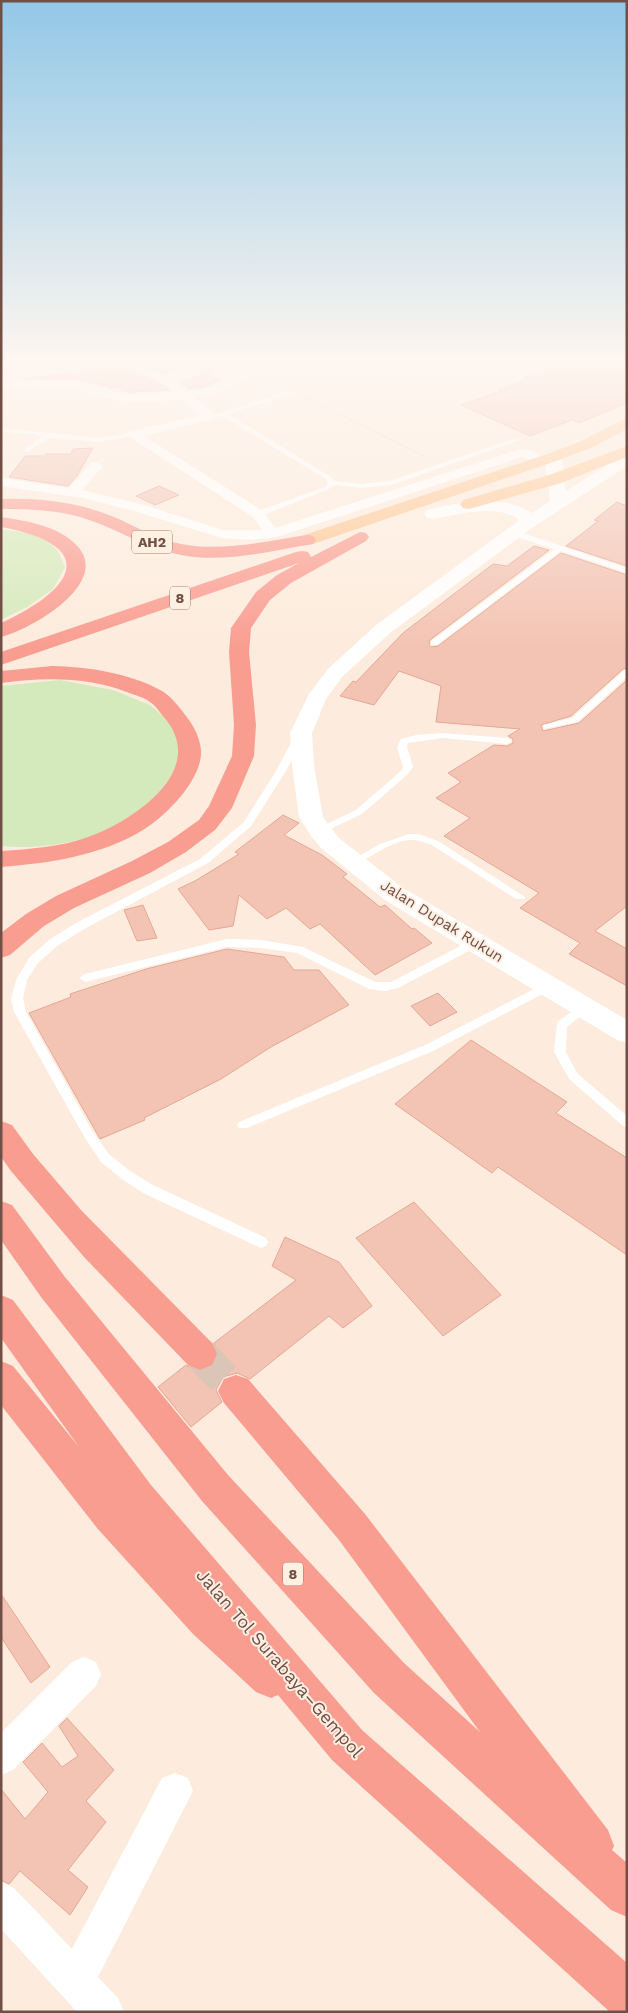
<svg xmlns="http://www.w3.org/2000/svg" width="628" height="2013" font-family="'Work Sans',sans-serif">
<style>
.green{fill:#d5eabc}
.building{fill:#f3c4b4;stroke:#e6a794}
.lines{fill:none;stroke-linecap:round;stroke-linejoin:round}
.highway-tunnel{stroke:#dac5b7;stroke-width:34;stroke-dasharray:34 17;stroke-linecap:butt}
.path{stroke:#d7a798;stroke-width:2;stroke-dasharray:0.5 2.5;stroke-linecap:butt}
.lane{fill:#fff;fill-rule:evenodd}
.street{fill:#fff;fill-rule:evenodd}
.secondary{fill:#fff;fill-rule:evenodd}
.primary{fill:#fec692;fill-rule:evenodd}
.highway{fill:#fa9d91;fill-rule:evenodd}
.labels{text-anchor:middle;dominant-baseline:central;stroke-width:4;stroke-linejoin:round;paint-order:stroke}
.shield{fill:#fff0e4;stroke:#9c7f75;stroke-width:1}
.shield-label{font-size:14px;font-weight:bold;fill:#724f45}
.street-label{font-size:15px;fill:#724f45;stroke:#fff0e4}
.near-street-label{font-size:18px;fill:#724f45;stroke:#fff0e4}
</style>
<rect width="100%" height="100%" fill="#fdecdd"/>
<g class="green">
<path d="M1,530C17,530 45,535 56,549C60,553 62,561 65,567L53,589L27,607L1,620Z"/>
<path d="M60,680L113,690L150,705L174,725L185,751C182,759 179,769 175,776C144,831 60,852 1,846V686Z"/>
</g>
<g class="building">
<polygon points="82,366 124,366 162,385 170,390 130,392 79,379 21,379 74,373"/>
<polygon points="149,366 185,366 167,374"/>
<polygon points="207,366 220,366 206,376 220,380 204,387 188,389 180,382 198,376"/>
<polygon points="554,366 627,366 627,403 579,423 572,420 530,436 461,405 501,391 499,390 528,379 524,377"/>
<polygon points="93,448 77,476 68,486 9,477 25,456 45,456 46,454 71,454 73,449"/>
<polygon points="159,486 179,495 155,505 136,496"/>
<polygon points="617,502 627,506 627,566 566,546 598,521 594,520"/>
<polygon points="534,546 549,550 430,640 429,645 431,647 438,646 561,553 627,575 627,668 623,669 571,716 541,725 543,731 579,723 627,680 627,906 595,931 627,949 627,986 569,954 580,943 520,908 539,893 444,836 470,818 436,798 461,782 448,773 494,745 507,746 513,743 513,739 508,736 520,729 436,722 441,686 399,671 374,705 340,696 353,681 356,682 403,633 493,564 507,566"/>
<polygon points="283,815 299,823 284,835 322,855 347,874 343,877 380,907 385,905 412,929 414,928 432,943 375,975 320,924 310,929 286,908 267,919 239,895 233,926 209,930 178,889 195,881 239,854 235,852"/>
<polygon points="143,905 157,938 137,941 124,910"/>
<polygon points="227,949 284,957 294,970 319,970 349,1005 271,1047 221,1079 144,1118 145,1120 100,1139 29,1013 71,997 70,994 146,969"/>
<polygon points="438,993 457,1012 430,1026 411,1006"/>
<polygon points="471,1040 567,1102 556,1113 627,1158 627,1255 498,1167 492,1173 395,1104"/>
<polygon points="414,1202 501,1295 443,1336 356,1238"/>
<polygon points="285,1237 339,1262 372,1306 343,1328 329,1316 250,1379 237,1373 223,1377 216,1390 222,1402 191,1427 158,1387 186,1365 199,1372 213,1367 219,1355 214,1343 296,1280 272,1266"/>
<polygon points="1,1594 50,1667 31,1683 1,1637"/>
<polygon points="67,1718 114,1770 86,1801 106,1822 68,1870 88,1887 70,1915 20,1871 9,1884 1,1880 1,1789 25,1819 48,1792 23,1762 42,1743 62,1767 78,1756 59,1726"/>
</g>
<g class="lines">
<polyline class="highway-tunnel" points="200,1354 236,1391"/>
<polyline class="path" points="302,396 426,457"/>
<g class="lane">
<polygon points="290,391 295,392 228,414 331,477 334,481 362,484 390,481 514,439 519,440 391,485 362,488 334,485 329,489 261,516 255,516 255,512 325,487 328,483 326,479 222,416 217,417 214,415"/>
<polygon points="1,397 5,399 1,402"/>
<polygon points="1,428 98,438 133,433 136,435 98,442 49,438 27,452 25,451 25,449 42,436 34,434 1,432"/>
<polygon points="511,531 517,531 627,568 627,573 561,551 437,645 431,645 431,641 554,549 511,535"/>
<polygon points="624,670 627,670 627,677 578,722 543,729 543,725 572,718"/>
<polygon points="442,733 507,738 512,741 507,744 442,738 408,743 407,747 413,767 407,775 362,814 322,833 316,833 314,831 316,829 356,810 401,771 403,767 397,747 401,739 416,735"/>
<polygon points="298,736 303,739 286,771 251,826 208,863 84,929 57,946 38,963 27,980 23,998 26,1012 93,1132 109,1154 130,1171 153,1185 266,1238 268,1242 266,1246 261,1248 143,1193 122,1179 101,1162 85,1138 14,1012 11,998 16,980 30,957 49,940 76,923 200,859 244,822 276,771 293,739"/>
<path d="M409,834H419L438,841L525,897L524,899H516L432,845C427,843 421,841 416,840C396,838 374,855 358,864L354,865L349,862L380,844Z"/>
<polygon points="476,938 481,942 480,945 398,988 385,991 369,989 297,953 261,948 227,947 85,982 79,978 85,974 227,939 261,940 303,947 375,982 391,982"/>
<polygon points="548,982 554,986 552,989 433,1051 247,1128 239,1128 237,1125 239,1122 425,1045"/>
<polygon points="584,1003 588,1004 590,1007 588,1010 567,1027 566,1052 577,1073 627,1116 627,1128 623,1126 569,1079 554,1052 557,1022"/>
</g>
<g class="street">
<polygon points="42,366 79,366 80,367 74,371 20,376 14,372 20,368"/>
<polygon points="126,366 143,366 167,376 191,366 205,366 197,374 176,381 187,391 204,389 257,366 274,366 210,395 194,397 214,413 216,416 214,419 144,436 263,511 275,528 521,449 533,451 549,461 542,465 522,457 277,537 250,540 222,538 134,511 83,498 1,486 1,478 69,488 91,463 96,462 103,466 82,490 144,505 223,530 262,530 253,517 127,435 128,432 200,415 182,399 157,402 130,402 111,399 78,389 1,389 1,381 79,381 116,392 130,394 175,392 163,383"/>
<polygon points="84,1657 96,1662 101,1674 96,1686 13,1770 1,1775 1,1733 72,1662"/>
<polygon points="175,1773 188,1778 193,1791 98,1977 118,1998 124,2012 77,2012 1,1929 1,1882 14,1888 72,1949 162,1778"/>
</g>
<path class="secondary" d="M553,452L559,454L561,457L566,491L621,456L627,454V466L532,528L390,633L342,677L326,699L312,733L314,766L323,817L339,838L403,888L627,1020V1043L617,1040L385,900L321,848L311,836L299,817L292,766L290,733L309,694L328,669L376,625L517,522V518C491,504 460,515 433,519L427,518L424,514L427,510C460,502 501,493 532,513L550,501L545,457L547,454Z"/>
<g class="primary">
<polygon points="627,418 627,429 591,448 559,460 313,544 307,545 301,544 298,540 301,536 547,454 579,442"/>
<polygon points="627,446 627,457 561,483 469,509 463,508 460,504 463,500 549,475"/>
</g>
<g class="highway">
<path d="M1,499C40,498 78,502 114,517C136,526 157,540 181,544C223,552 266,541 307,535L313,536L316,540L313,544L307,545C266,552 223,563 181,555C149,549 122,532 92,521C63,510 32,509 1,509Z"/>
<path d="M1,517C27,521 61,526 79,548C109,585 30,630 1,637V623C74,590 102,546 1,527Z"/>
<polygon points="360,532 366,533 369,537 366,541 291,583 270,600 251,628 249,652 256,725 254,756 232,808 215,830 186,852 150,873 74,908 44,926 10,955 1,958 1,933 26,914 56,896 132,861 168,842 199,820 209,806 232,756 234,725 229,652 231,628 256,592 277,575 299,563 1,665 1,652 296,552 302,551 308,552 311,557"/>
<path d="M52,666C89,667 130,673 162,691C171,696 180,708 186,716C193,725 200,737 201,750C203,779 166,816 143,830C100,856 50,863 1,867V851C30,849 60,847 88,837C133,821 211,770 163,716C159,711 155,705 150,702C145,698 138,696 132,694C90,677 46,677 1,683V671Z"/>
<polygon points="1,1121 12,1125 33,1154 81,1210 212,1343 217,1354 212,1365 200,1370 188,1365 84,1257 11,1171 1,1157"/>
<polygon points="1,1201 12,1205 65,1277 228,1475 404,1663 480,1732 339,1540 224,1403 218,1391 224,1379 236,1375 248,1379 365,1514 608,1830 614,1846 612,1850 627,1863 627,1917 611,1910 374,1693 202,1501 41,1297 1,1240"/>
<polygon points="1,1295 13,1300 151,1485 362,1730 627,1963 627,2012 610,2012 332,1760 278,1695 271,1698 256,1692 193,1634 97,1528 1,1405 1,1361 13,1366 79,1447 1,1338"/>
</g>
</g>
<linearGradient id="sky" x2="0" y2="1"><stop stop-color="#92c8e7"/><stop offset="0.56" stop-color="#fef6f0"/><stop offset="1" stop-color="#fef6f0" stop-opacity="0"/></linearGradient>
<rect width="628" height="648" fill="url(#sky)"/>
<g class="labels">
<g class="shield">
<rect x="132" y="530.5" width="40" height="23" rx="4"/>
<rect x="170" y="586.5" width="20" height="23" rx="4"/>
<rect x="283" y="1562.5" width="20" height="23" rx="4"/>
</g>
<g class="shield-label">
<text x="152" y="542">AH2</text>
<text x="180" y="598">8</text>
<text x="293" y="1574">8</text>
</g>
<g class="street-label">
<text transform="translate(442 921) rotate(32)">Jalan Dupak Rukun</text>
</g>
<g class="near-street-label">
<text transform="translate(280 1663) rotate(49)">Jalan Tol Surabaya–Gempol</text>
</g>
</g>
<rect width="628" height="2013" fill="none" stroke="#724f45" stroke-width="5"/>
</svg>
